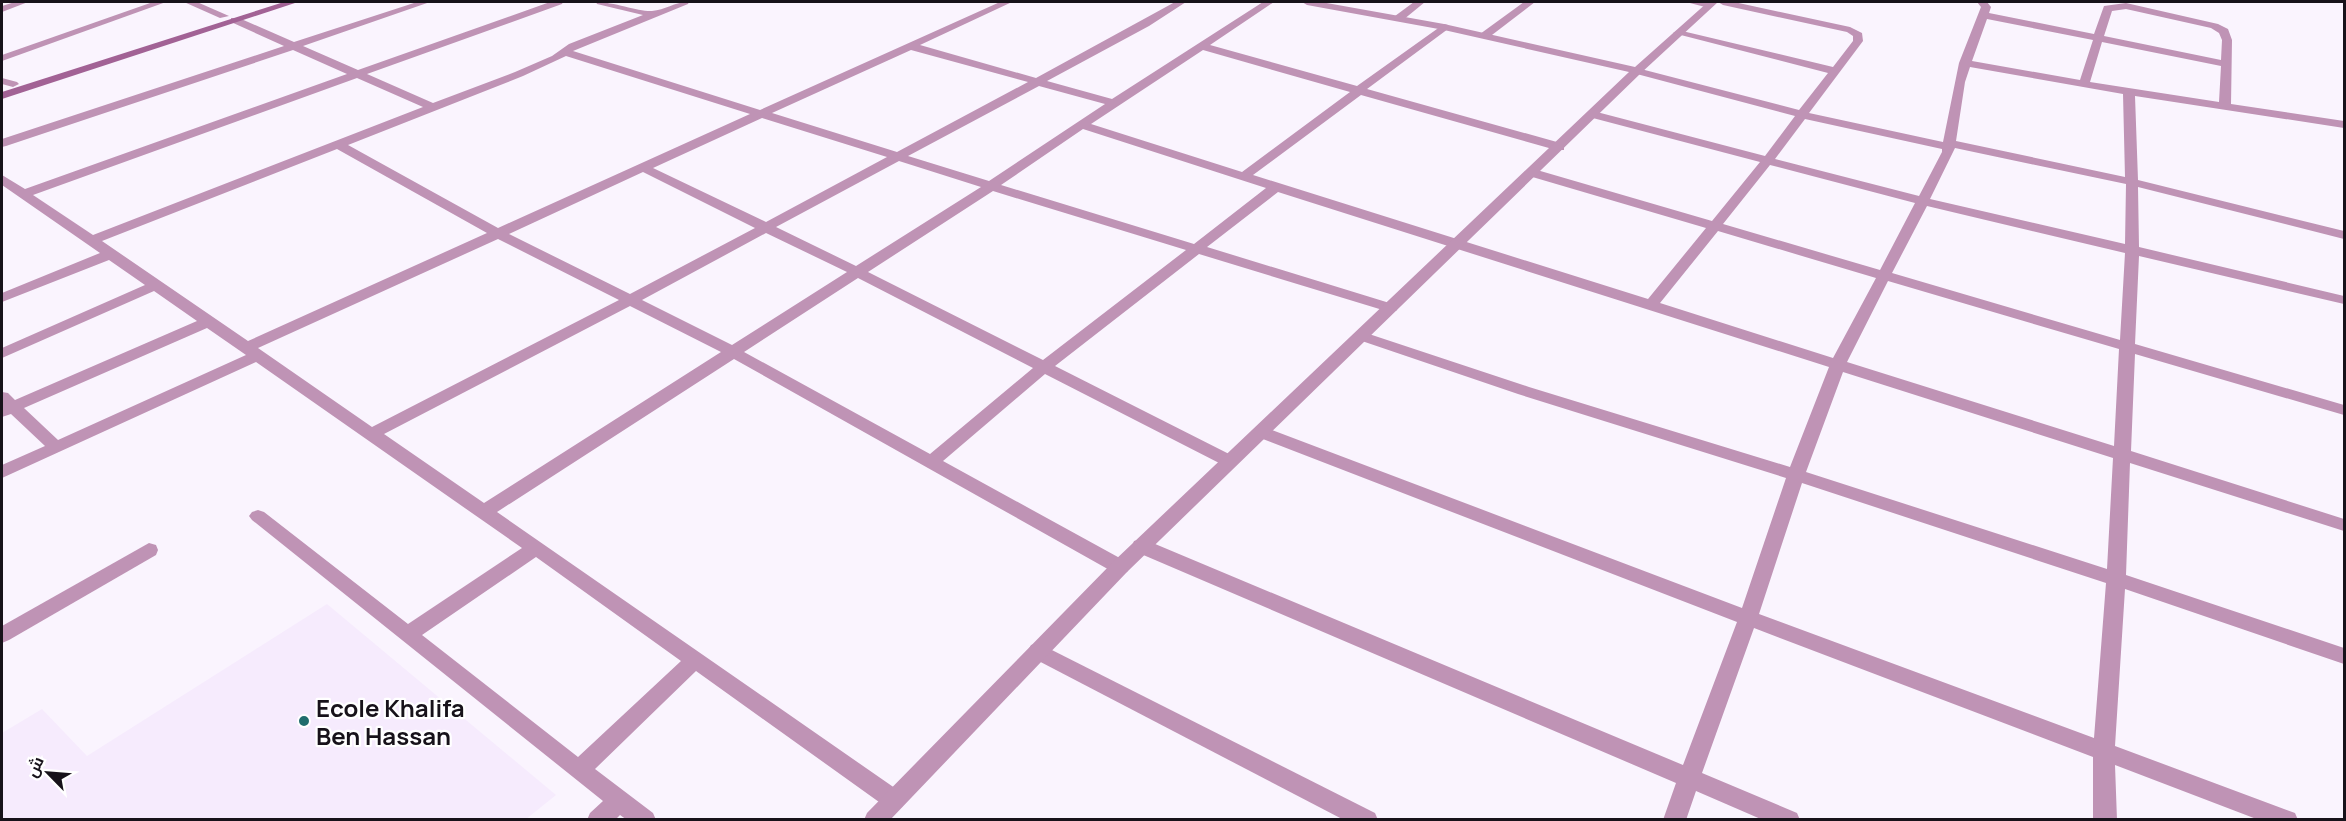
<svg xmlns="http://www.w3.org/2000/svg" width="2346" height="821" font-family="Manrope,Cairo,sans-serif">
<style>
.built{fill:#f6ebfd}
.lines{fill:none;stroke-linecap:round;stroke-linejoin:round}
.minor{fill:#bf93b5;fill-rule:evenodd}
.tertiary{fill:#bf93b5;fill-rule:evenodd}
.secondary{fill:#a26295;fill-rule:evenodd}
.poi-dot{fill:#206c6d;stroke:#fff;stroke-width:2}
.labels{text-anchor:middle;dominant-baseline:central;stroke-width:4.5;stroke-linejoin:round;paint-order:stroke}
.near-poi-label{font-size:24px;font-weight:bold;fill:#17121a;stroke:#fff;text-anchor:start}
</style>
<rect width="100%" height="100%" fill="#faf4fe"/>
<polygon class="built" points="327,604 556,795 525,820 2,819 2,733 42,709 87,756"/>
<g class="lines">
<g class="minor">
<polygon points="15,2 28,2 2,12 2,6"/>
<polygon points="153,2 166,2 2,61 2,55"/>
<polygon points="184,2 197,2 229,16 220,18"/>
<path d="M417,2H430L303,46L358,70L550,2H563L562,4L367,74L433,103L515,72L552,56L569,44L643,15L597,4L596,2C614,2 640,12 652,11C665,10 674,2 689,2L688,4L573,51L760,110L1000,2H1012L920,45L1036,78L1175,2H1186L1149,26L1047,81L1112,99L1263,2H1274L1210,45L1357,86L1444,24L1448,25V29L1367,89L1564,144V150H1556L1361,95L1253,175L1648,299L1706,228L1529,176L1527,173L1529,170H1537L1712,221L1760,162L1589,117V113L1593,111L1765,156L1795,116L1633,73L1631,71L1637,68L1799,110L1828,73L1673,33L1678,30L1833,67L1853,41V36L1847,32L1723,5L1718,2H1734L1850,27L1862,33L1863,41L1809,113L1943,142L1959,63L1981,7L1977,2H1987L1991,7L1989,13L2094,34L2104,6L2126,3L2218,24L2228,29L2232,40L2231,104L2344,121V128L2135,96L2138,180L2344,231V239L2138,187L2139,247L2344,296V304L2139,256L2135,344L2344,405V415L2135,354L2131,451L2344,519V531L2130,463L2126,575L2344,648V664L2125,589L2115,746L2295,813L2298,820H2259L2115,765L2117,820H2093V757L1754,628L1702,773L1797,813L1800,820H1763L1696,791L1686,820H1663L1676,783L1134,551L1132,546L1134,541L1141,539L1148,541L1683,765L1737,622L1255,436L1253,432L1255,428H1267L1742,608L1786,478L1518,394L1356,339L1353,336L1356,333H1366L1529,387L1790,467L1829,367L1278,192L1207,247L1396,305L1398,308L1396,311H1386L1199,254L1055,366L1235,457L1238,461L1235,465H1223L1045,374L943,461L1127,562L1130,567L1127,572L1120,574L1113,572L734,359L497,512L902,793L905,800L902,807L894,810L886,807L696,671L595,769L653,813L656,820H627L620,815L615,820H587L590,813L603,801L252,520L249,516L252,512L258,510L264,512L408,624L522,548L256,362L2,478V465L45,446L11,414L2,417V392L8,393L15,400L197,321L154,291L2,358V348L145,285L109,260L2,302V293L100,253L2,185V175L25,189L347,74L293,50L6,146L2,147V139L284,46L231,22V18H239L294,42ZM2126,9L2211,28L2219,33L2222,40L2221,60L2104,36L2112,11ZM1987,19L2093,40L2080,80L1972,61ZM2102,42L2221,66L2219,102L2090,82ZM911,50L1028,82L897,152L772,113ZM1203,50L1350,92L1242,172L1091,124ZM566,56L750,114L498,228L348,145L523,76ZM1970,67L2123,94L2125,177L1956,141L1965,82ZM357,78L423,107L93,235L33,195ZM1039,86L1105,104L989,181L908,156ZM762,118L887,157L766,222L653,168ZM1805,119L1942,149V152L1919,196L1775,159ZM1083,129L1266,188L1194,244L1001,185ZM1955,148L2126,184L2125,244L1930,199ZM337,149L487,233L248,341L102,241ZM899,161L981,187L856,266L776,227ZM1770,165L1915,203L1880,270L1723,224ZM643,172L755,228L630,294L509,234ZM993,191L1186,250L1043,360L868,272ZM1927,206L2125,253L2120,340L1892,273ZM1718,231L1876,278L1833,358L1660,303ZM766,233L847,272L732,345L642,300ZM498,239L619,300L372,427L258,348ZM858,278L1033,368L930,454L744,352ZM1888,281L2119,349L2114,446L1847,362ZM630,306L721,352L484,503L384,434ZM207,328L246,355L58,440L24,408ZM1843,372L2113,458L2107,569L1806,472ZM1802,483L2106,583L2094,738L1759,614ZM536,557L681,661L578,757L422,635Z"/>
<polygon points="1414,2 1425,2 1403,20 1395,20 1395,16"/>
<polygon points="1524,2 1535,2 1488,38 1480,38 1480,34"/>
<polygon points="1686,2 1706,2 1714,5 1709,8"/>
<polygon points="2,78 17,82 19,84 13,87 2,84"/>
<polygon points="149,543 156,545 158,550 156,555 9,640 2,643 2,626"/>
<polygon points="1038,643 1375,813 1378,820 1344,820 1031,657 1028,651 1031,645"/>
</g>
<polygon class="tertiary" points="1302,2 1321,2 1444,24 1635,67 1708,2 1718,2 1641,73 1127,572 890,820 864,820 867,813 1113,562 1629,72 1444,30 1307,5"/>
<polygon class="secondary" points="284,2 298,2 2,99 2,92"/>
</g>
<circle class="poi-dot" cx="304" cy="721" r="6"/>
<g class="labels">
<g class="near-poi-label">
<text x="316" y="707">Ecole Khalifa<tspan x="316" dy="28">Ben Hassan</tspan></text>
</g>
</g>
<rect width="2346" height="821" fill="none" stroke="#17121a" stroke-width="6"/>
<g transform="translate(48 773) rotate(295)" stroke="#ffffff" stroke-width="4.5" paint-order="stroke">
<path d="M0-4.5L10 22L0 15L-10 22Z" fill="#17121a"/>
<text y="-9" font-size="16" font-weight="bold" text-anchor="middle" fill="#17121a">ش</text>
</g>
</svg>
